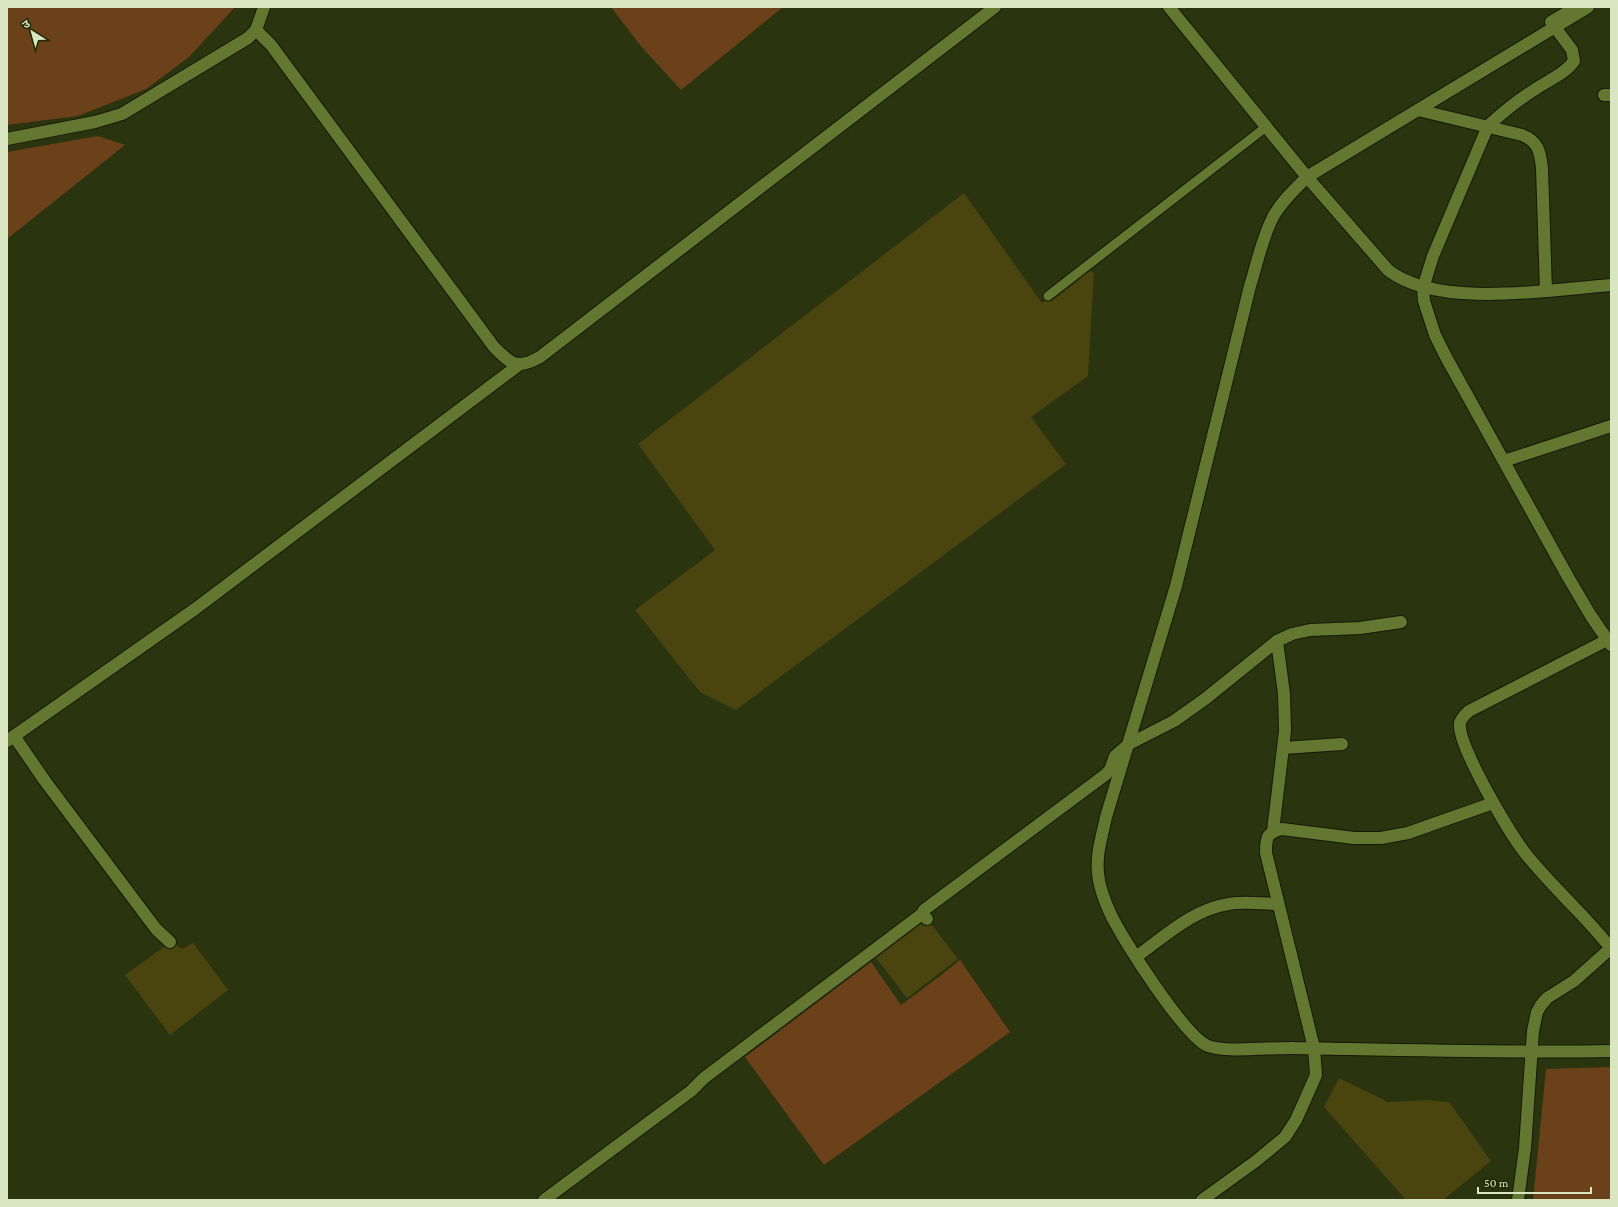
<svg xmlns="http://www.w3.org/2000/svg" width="1618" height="1207" font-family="'Crimson Pro','Noto Sans Devanagari',serif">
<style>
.green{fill:#6a4119}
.building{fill:#4a440e}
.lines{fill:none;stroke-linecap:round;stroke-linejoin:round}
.service-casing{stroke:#141a05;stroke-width:11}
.minor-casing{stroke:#141a05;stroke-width:14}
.tertiary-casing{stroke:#141a05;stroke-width:14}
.service{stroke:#647730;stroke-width:9}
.minor{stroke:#647730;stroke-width:12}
.tertiary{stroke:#647730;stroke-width:12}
</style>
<rect width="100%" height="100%" fill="#2a340f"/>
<g class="green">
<polygon points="10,7 235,7 189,57 146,89 78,116 7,125 7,8"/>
<polygon points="611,7 783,7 681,90 640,45"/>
<polygon points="98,136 125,145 7,239 7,152"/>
<polygon points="960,960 1010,1032 824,1165 745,1057 871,962 901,1005 940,976"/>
<polygon points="1611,1067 1611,1200 1533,1200 1546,1069"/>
</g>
<g class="building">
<polygon points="964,193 1042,303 1045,301 1052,301 1090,271 1094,273 1088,376 1031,417 1066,464 736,710 700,692 635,610 715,550 638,444"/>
<polygon points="921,924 925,926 932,925 958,959 907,998 876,958"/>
<polygon points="193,943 228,990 170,1035 125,975 164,947 168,949 172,949 176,945 182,949"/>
<polygon points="1339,1078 1388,1102 1427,1100 1449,1102 1491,1161 1443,1200 1406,1200 1324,1107"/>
</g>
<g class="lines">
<defs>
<polyline id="service" points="1048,296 1266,127"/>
<g id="minor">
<path d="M1571,7L1573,9L1551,22L1572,50L1574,61C1565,74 1547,81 1534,90C1518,100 1502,113 1488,126L1433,256L1423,288L1424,301L1435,335L1446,357L1568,577L1591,616L1611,645"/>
<polyline points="1604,95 1611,95"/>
<path d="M1418,110L1522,135C1539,142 1540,152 1542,168L1546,291"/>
<polyline points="7,139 95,122 122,114 248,38 256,30 264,7"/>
<polyline points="1504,461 1611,426"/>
<path d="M1607,640L1469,711C1466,714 1461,718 1460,723C1456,743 1510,834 1525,853C1540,872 1557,889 1574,907C1587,920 1599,934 1611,948"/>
<polyline points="14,736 45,781 156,929 170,942"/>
<polyline points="7,741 195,609 520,364"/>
<polyline points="1283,748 1342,744"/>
<polyline points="1273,831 1285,731 1284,694 1277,641"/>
<polyline points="927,919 922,914 924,910 1105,775 1110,770 1115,756 1129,744 1174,721 1205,699 1277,641 1292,634 1310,630 1360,628 1401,622"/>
<path d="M1136,957C1164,937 1193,909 1229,904C1244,901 1262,904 1278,904"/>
<polyline points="544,1200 691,1091 704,1078 922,914"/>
<path d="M1202,1200L1256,1161L1285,1137L1296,1120L1316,1075L1314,1048L1266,853C1266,838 1266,833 1282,829L1354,838H1381L1408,833L1493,803"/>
</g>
<g id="tertiary">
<path d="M1169,7L1307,177L1388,270C1437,309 1550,290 1611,285"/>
<path d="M1588,7L1307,177C1295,189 1281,202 1273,217C1262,238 1257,264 1250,286L1176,586L1106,817C1102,836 1096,854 1098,873C1099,888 1105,902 1111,915C1123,940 1185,1037 1208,1046C1227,1053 1273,1047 1295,1048C1401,1050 1506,1053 1611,1051"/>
<path d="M256,30L271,45L494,347C511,364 517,370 540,357L995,7"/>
<polyline points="1518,1200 1525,1148 1533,1031 1537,1012 1541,1005 1547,998 1574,981 1611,948"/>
</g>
</defs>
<use href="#service" class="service-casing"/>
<use href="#minor" class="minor-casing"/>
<use href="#tertiary" class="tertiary-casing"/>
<use href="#service" class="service"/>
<use href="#minor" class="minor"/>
<use href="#tertiary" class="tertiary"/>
</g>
<rect width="1618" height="1207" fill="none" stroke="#dae6c2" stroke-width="16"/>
<g transform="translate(32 32) rotate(323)" stroke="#212a04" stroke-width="3" paint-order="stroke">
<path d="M0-3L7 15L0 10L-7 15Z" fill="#dae6c2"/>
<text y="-6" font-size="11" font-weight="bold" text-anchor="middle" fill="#dae6c2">उ</text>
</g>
<path d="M1478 1187v6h113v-6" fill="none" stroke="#dae6c2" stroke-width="2"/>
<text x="1484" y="1187" font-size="12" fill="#dae6c2" stroke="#212a04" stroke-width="3" paint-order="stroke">50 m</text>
</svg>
